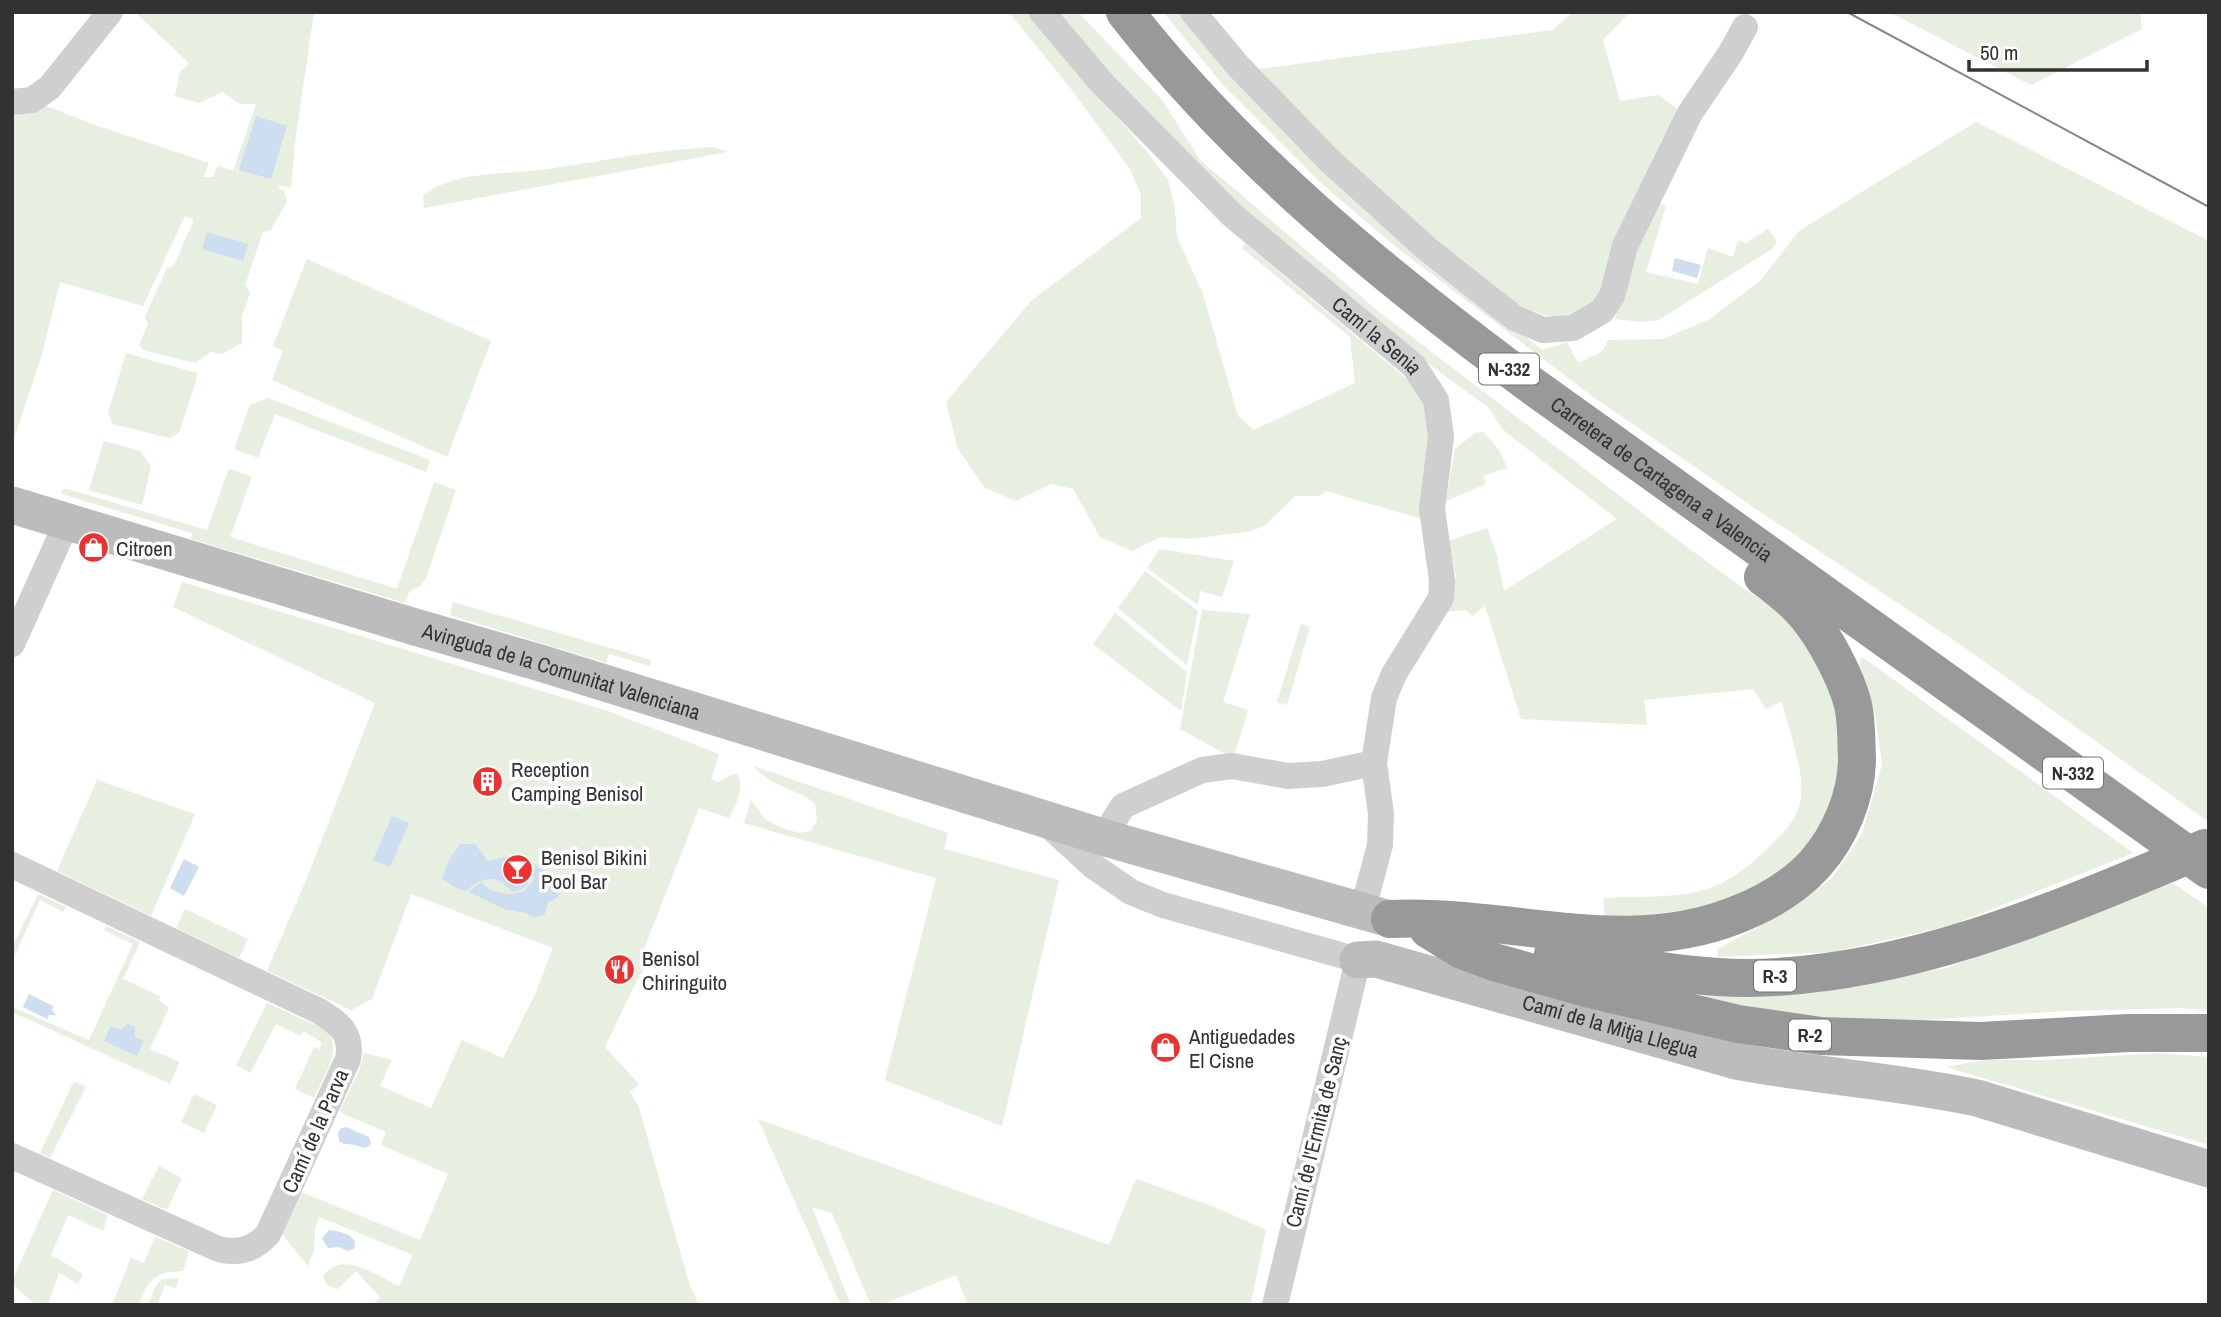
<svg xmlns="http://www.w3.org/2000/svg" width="2221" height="1317" font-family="'Archivo Narrow',sans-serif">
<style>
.green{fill:#e7efe0}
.water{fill:#ccdeef}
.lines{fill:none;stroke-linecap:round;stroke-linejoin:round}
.street{stroke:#cfcfcf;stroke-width:26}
.secondary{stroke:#bcbcbc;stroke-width:37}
.highway{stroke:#999;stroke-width:38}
.tram{stroke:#878787;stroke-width:2}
.labels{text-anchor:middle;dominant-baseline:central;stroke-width:7;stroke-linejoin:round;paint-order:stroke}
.shield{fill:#fff;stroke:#707070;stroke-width:2}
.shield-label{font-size:19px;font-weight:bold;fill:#323232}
.street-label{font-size:21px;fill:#323232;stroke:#fff}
.poi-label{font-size:21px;fill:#323232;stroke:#fff;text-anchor:start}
</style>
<rect width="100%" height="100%" fill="#fff"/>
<g class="green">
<polygon points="135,12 314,12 295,143 291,188 279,185 278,188 284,191 287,201 271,230 263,232 245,285 250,293 242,316 242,343 222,354 211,352 195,363 143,350 139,345 148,324 145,317 167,268 174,265 194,220 185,216 143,306 60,282 42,354 12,445 12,111 46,106 98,126 209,163 203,177 213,177 218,166 233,171 256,104 240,104 222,92 199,103 175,96 180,72 189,63"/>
<polygon points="1009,12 1028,12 1152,158 1168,180 1175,208 1177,237 1203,294 1238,416 1254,430 1355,383 1350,337 1242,248 1246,244 1422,392 1429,406 1426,520 1326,491 1319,496 1295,496 1265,525 1252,531 1191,539 1161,537 1132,551 1100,537 1073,489 1051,484 1016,501 985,488 958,449 946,402 1031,301 1141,218 1141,195 1130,169 1071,89"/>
<path d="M1051,12H1078L1163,101L1200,160L1378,311L1671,535L1737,584L1785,615L1832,685L1845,753L1818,843L1743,902L1605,921L1603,898C1636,896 1680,899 1710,888C1735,879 1757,860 1775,841C1788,829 1800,814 1801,796C1804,768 1788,728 1782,701L1766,709L1753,689L1644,700L1647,725L1521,719L1485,606L1472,616L1466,610L1444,612L1456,576L1448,541L1487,528L1496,552L1504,591L1617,519L1502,429L1489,408L1380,328L1251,221Z"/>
<polygon points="1163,12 1182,12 1487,308 1543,350 1567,342 1578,363 1601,352 1609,340 1663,339 1710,319 1760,281 1800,230 1976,122 2209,241 2209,822 1964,647 1756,509 1592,396 1396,247 1322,184 1224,86"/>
<path d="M1573,12H1630L1603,40L1620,101L1658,95L1684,114L1598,303C1578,315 1560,321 1538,313C1510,304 1485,281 1463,263C1390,203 1323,138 1259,69L1553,30Z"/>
<polygon points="1889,12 2140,12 2142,29 2031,85"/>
<path d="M714,147L728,152L424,208L423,195C458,170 507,175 548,169C604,161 658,149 714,147Z"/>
<polygon points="1653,200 1666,206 1646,272 1698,284 1708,248 1733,257 1738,241 1746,243 1768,229 1777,242 1773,248 1659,320 1641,322 1615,319 1620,291"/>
<polygon points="307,259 491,341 447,457 272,380 283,351 273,346"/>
<polygon points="126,353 197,373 196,381 179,433 169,438 113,424 108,413"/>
<polygon points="268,398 430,460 426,472 275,414 258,458 234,449 250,405"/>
<polygon points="1483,432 1500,451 1507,468 1483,476 1486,484 1446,501 1455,449 1475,433"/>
<polygon points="104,441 140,451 151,466 142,505 89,490"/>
<polygon points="229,468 252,477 230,537 397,589 434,482 456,490 426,578 420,586 409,592 405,603 191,539 192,533 61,494 64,488 207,530"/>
<polygon points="1160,549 1234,561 1222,597 1200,591 1198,605 1147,568"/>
<polygon points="1145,571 1198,611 1187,665 1118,608"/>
<path d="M182,582L611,712L719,754L711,779L718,782L737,773C745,788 736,804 729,818L699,808L644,949L655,955L639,976L605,1047L639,1084L630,1092L639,1108L690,1286L699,1305H373L380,1297L356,1271L338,1289L328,1286L323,1277C340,1248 377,1276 399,1286L413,1255L319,1217L315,1229L314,1251L308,1266L281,1233L301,1192L420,1240L448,1174L381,1145L386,1132L339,1112L359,1071L364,1053L392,1060L380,1086L431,1108L462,1040L503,1058L536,992L553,948L411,894L372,999L351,1010L267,971L307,878L375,703L173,607Z"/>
<polygon points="453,602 651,660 650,666 609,654 606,663 450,615"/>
<polygon points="1202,610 1250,614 1223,702 1248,710 1236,750 1231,757 1180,729"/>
<polygon points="1115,613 1187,672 1181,711 1093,644"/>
<polygon points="1301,624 1310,627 1287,705 1277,702"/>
<polygon points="1862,657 2133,853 1952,925 1834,952 1717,957 1718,949 1787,911 1832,878 1862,834 1882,765 1875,714 1859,666"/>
<path d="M753,766L948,833L944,849L1059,880L1002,1126L885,1080L936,878L744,823L751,800L765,819L781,828L800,833L811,831L817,820L815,803C795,789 769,785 753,766Z"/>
<polygon points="97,780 195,814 151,916 57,871"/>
<polygon points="2173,883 2209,908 2209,1011 2183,1008 2068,1011 1876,1023 1785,1017 1684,993 1719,996 1816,993 1946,968"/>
<polygon points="38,894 66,907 63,912 40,900 12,961 12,948"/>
<polygon points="185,909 248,939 239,958 176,928"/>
<polygon points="106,926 140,942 123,979 160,996 159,1000 169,1008 150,1049 179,1062 170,1084 12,1012 12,1007 89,1040 133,944 104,930"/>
<path d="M267,1003L326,1030C344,1051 323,1076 314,1098L295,1089L314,1047L319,1049L322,1042L303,1031L300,1036L276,1024L250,1073L236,1065Z"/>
<polygon points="2158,1053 2209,1057 2209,1145 1946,1067 1985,1060 2046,1060"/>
<polygon points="74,1081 86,1087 50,1158 40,1153"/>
<polygon points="194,1094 217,1105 204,1133 181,1122"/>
<polygon points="758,1119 1109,1245 1136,1179 1212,1206 1266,1230 1251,1303 968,1305 956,1275 881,1305 871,1305 832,1213 812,1207 851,1305 841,1305"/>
<polygon points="159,1166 182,1178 167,1210 142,1199"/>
<polygon points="53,1190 108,1215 103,1231 68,1215 51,1255 83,1274 78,1284 59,1273 48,1305 36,1305 12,1284 12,1281"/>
<path d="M155,1237L189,1251L183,1271C155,1272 148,1279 139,1305H112L131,1258L144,1263Z"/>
<polygon points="179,1278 176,1288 165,1285 157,1305 148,1305 156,1285 162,1279"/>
</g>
<g class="water">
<polygon points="256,116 287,126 271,179 239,170"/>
<polygon points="207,232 248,244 243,261 202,249"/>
<polygon points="1675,258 1701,265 1697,278 1672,271"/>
<polygon points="392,816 409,823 390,867 373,860"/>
<path d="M460,844H475L488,861L509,856L522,857L531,868C532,881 526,891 512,892C497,873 482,877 466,891L456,888L442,879L449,860Z"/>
<polygon points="184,859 199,867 184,896 170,888"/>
<path d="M535,864L543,867L544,879L559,892C560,901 553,898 548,903L545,914L535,918L526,913L504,909L469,892L481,882C492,894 507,896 523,892L533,881Z"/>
<polygon points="29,994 53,1006 52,1010 56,1015 49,1015 47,1019 23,1007"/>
<polygon points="128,1024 135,1027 135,1037 144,1041 137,1056 104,1041 111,1026 120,1030"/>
<path d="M346,1127L369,1137L371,1143L368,1147C363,1149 354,1143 344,1144L339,1141L338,1133L340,1129Z"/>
<path d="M329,1230C338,1231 349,1233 355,1241L354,1249L348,1251L339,1247L328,1248L322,1238Z"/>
</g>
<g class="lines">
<g class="street">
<path id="s1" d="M1042,12L1101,82L1232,215L1414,366L1436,400L1441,437L1432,509L1442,580L1441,598L1394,674L1384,698L1374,763L1381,814L1380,845L1368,890L1359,911"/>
<polyline points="1193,12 1239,67 1329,160 1426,248 1489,298 1515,318 1543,330 1573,328 1602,311 1612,296 1625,246 1690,113 1730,54 1745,27"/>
<polyline points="12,102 32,100 50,87 110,12"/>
<polyline points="12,644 67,522"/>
<polyline points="1045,822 1093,866 1131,892 1163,905 1358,960 1275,1305"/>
<polyline points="1109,839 1114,820 1123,806 1202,770 1232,766 1288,776 1322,774 1374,763"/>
<path d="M12,865L319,1011C339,1023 353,1034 348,1059L268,1234C254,1250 236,1255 216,1248L12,1156"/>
</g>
<g class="secondary">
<path id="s2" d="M12,505L415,627L537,662L1109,839L1390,919"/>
<path id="s3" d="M1358,960L1376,959L1736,1061C1816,1076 1897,1081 1977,1098L2209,1169"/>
</g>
<g class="highway">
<path id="s4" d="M1125,12C1240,159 1385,277 1534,387L2209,870"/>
<path d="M1390,919C1506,913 1624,960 1736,915C1767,903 1793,888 1815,864C1840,836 1857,795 1857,758C1856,740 1857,722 1853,705C1846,677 1825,638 1807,616C1796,602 1778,588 1763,577"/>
<polyline points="1428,929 1462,950 1494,962 1586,988 1738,1024 1821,1036 1981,1041 2128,1033 2209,1033"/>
<path d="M1553,954C1617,963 1683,978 1748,978C1909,976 2060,909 2205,848"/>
</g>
<polyline class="tram" points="1847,12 2209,207"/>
</g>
<defs>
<symbol id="shop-disc" viewBox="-11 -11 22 22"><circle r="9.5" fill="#ed3030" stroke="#fff"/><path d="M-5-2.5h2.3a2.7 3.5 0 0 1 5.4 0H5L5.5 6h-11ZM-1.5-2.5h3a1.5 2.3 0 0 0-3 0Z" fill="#fff"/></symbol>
<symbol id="building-disc" viewBox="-11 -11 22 22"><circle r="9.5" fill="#ed3030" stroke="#fff"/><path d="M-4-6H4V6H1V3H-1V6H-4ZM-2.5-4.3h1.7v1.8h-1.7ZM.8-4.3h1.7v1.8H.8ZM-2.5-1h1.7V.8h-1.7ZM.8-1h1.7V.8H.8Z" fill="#fff"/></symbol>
<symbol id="bar-disc" viewBox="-11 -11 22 22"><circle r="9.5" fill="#ed3030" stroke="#fff"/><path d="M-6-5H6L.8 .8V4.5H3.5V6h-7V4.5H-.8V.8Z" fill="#fff"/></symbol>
<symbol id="restaurant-disc" viewBox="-11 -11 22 22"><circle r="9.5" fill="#ed3030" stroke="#fff"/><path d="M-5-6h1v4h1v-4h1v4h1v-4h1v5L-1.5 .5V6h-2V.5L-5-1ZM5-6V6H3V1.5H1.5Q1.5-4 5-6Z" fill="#fff"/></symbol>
</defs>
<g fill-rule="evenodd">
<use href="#shop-disc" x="76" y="530" width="35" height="35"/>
<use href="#building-disc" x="470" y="764" width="35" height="35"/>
<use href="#bar-disc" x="500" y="852" width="35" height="35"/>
<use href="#restaurant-disc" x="602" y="952" width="35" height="35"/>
<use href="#shop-disc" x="1148" y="1030" width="35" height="35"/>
</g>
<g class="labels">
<g class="shield">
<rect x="1479" y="353.5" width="60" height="31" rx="5"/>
<rect x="2043" y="757.5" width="60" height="31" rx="5"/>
<rect x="1754" y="960.5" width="42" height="31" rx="5"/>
<rect x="1789" y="1019.5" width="42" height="31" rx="5"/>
</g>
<g class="shield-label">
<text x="1509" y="369">N-332</text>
<text x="2073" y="773">N-332</text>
<text x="1775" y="976">R-3</text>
<text x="1810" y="1035">R-2</text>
</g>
<g class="street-label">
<text stroke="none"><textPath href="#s1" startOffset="467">Camí la Senia</textPath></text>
<text stroke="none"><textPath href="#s4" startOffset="714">Carretera de Cartagena a Valencia</textPath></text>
<text stroke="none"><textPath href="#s2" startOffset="574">Avinguda de la Comunitat Valenciana</textPath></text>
<text stroke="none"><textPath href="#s3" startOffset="262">Camí de la Mitja Llegua</textPath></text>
<text transform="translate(315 1131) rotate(-66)">Camí de la Parva</text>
<text transform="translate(1316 1132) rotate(-76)">Camí de l'Ermita de Sanç</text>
</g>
<g class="poi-label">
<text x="116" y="548">Citroen</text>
<text x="511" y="769">Reception<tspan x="511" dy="24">Camping Benisol</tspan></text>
<text x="541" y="857">Benisol Bikini<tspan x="541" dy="24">Pool Bar</tspan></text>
<text x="642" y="958">Benisol<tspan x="642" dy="24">Chiringuito</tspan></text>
<text x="1189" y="1036">Antiguedades<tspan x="1189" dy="24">El Cisne</tspan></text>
</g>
</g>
<rect width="2221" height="1317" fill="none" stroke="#323232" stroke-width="28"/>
<path d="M1969 60v10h178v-10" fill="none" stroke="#323232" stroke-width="3.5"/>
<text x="1980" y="60" font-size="21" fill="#323232" stroke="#ffffff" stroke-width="5" paint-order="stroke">50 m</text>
</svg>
